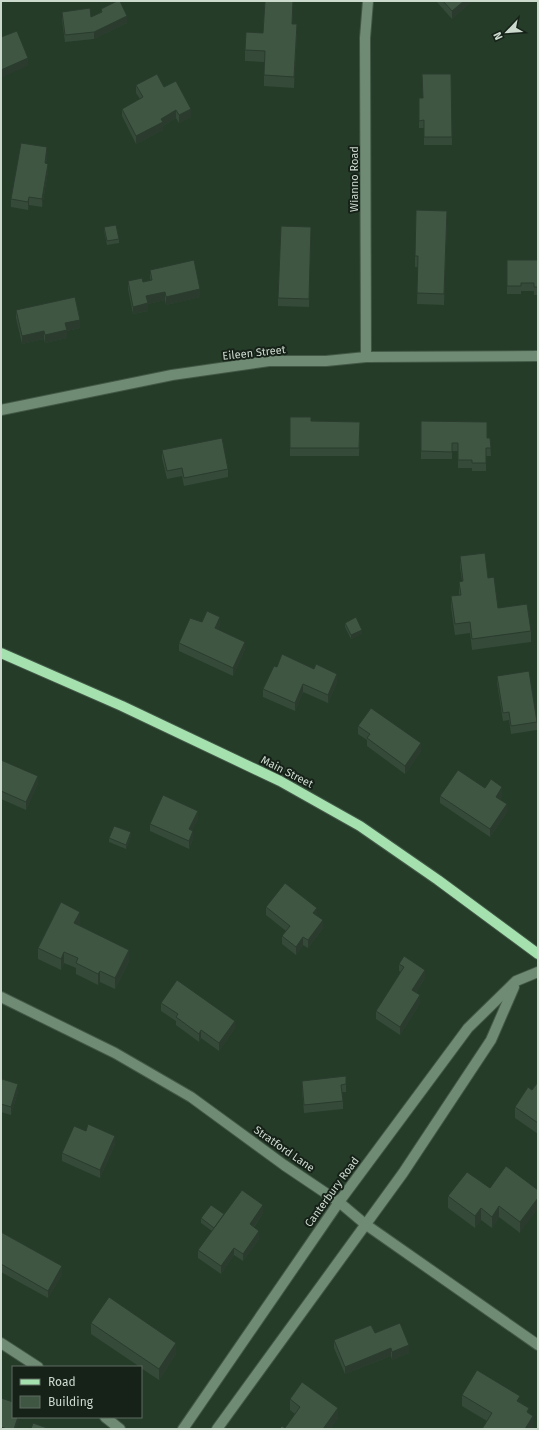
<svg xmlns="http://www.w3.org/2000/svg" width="539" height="1430" font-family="'Fira Sans',sans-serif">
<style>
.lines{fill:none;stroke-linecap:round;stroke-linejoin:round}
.minor-casing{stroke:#435847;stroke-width:12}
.major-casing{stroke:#435847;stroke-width:12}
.minor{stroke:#6f8b73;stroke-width:10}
.major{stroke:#a5e0af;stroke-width:10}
.wall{fill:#354a39}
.shaded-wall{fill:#2b3c2e}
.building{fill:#3e5642;stroke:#2b3c2e}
.labels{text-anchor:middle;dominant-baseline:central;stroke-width:4;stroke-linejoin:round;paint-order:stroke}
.street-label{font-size:11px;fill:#ccdace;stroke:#162118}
</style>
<rect width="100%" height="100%" fill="#253c29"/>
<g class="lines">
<defs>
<g id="minor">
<polyline points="366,357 365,38 368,1"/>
<polyline points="1,410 172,375 269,361 326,361 366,357 538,356"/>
<polyline points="1,997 115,1053 191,1097 284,1165 339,1202 365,1224 538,1345"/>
<polyline points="1,1343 38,1367"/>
<polyline points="105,1417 120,1429"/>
<polyline points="183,1429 339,1202 468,1028 516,981 538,972"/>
<polyline points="217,1429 403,1173 491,1040 514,987"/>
</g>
<polyline id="major" points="1,653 122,706 280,781 360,826 438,880 538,954"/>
</defs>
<use href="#minor" class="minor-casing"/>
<use href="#major" class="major-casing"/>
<use href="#minor" class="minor"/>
<use href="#major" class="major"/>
</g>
<g class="wall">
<polygon points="436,1 472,1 452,19"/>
<polygon points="101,9 127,23 94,39 65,42 62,20 62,12 91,17 101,12"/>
<polygon points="293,11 292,24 297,35 294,88 264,86 264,62 245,61 245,50 263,33"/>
<polygon points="451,74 452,145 424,145 424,128 419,128 419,98 423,98"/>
<polygon points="136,85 164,87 191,117 179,123 176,118 163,126 163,130 136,144 122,116 122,109 140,99 136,93"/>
<polygon points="47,155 46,163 48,171 42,207 29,205 28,210 11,207 11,199"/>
<polygon points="447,222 444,305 417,304 418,267 415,267 415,256"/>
<polygon points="104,227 119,239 119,243 107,245 104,231"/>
<polygon points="311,227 309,307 278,306 278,298"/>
<polygon points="507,260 538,260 538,295 534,295 534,291 521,291 521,294 507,294"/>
<polygon points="150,270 200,297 166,305 165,300 148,304 148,311 133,314 128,289 128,281 143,282 151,281 150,278"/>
<polygon points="16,310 80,328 67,331 67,338 45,343 44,339 22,344 16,318"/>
<polygon points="290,417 311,421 360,422 359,456 290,456"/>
<polygon points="421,421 487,438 490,438 491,456 486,456 486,471 472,471 472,468 458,468 458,451 452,451 452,459 421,459"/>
<polygon points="162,450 228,469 228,477 184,486 182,476 167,479 162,458"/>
<polygon points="460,556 488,578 498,608 531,631 531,642 472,650 470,633 455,635 451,607 451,596 459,595 459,582 462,581 460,567"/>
<polygon points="202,622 220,625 218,629 245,649 233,676 179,651 179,643"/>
<polygon points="345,623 362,634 351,639 345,627"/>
<polygon points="277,667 337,682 328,703 303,692 295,711 263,697 263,689"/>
<polygon points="497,676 537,722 537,730 511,734 509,720 503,721 497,683"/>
<polygon points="358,726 421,751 405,774 367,746 367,740 358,734"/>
<polygon points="1,760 38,783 26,810 1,799"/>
<polygon points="485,788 502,795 500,799 507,812 490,837 440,803 440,796"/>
<polygon points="198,819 192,830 193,839 189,849 150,831 150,824"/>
<polygon points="131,836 126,849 109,842 109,838"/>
<polygon points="266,907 317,916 323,928 308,948 303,945 296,955 282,944 282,936 286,931 266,915"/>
<polygon points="80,923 79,925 129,961 115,989 100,982 98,985 76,974 76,968 64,963 61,970 38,959 38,948"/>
<polygon points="399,964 425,978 416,992 420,1003 400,1035 376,1019 376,1011 401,972 399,971"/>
<polygon points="161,1003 235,1028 219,1051 201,1038 199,1042 176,1025 176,1021 161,1011"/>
<polygon points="302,1081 346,1084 346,1092 342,1092 343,1101 343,1109 304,1113 302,1089"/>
<polygon points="538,1082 538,1134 515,1118 515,1107 532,1090"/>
<polygon points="1,1083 18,1092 11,1115 1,1112"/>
<polygon points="115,1144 100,1178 62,1161 62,1153"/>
<polygon points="490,1188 538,1190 520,1233 499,1217 492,1228 481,1220 475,1228 448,1208 448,1196"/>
<polygon points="263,1213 254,1227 259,1239 243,1261 234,1255 221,1274 198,1258 198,1250 212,1231 201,1223 201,1218 224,1214"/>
<polygon points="1,1232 62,1274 48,1298 1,1272"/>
<polygon points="91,1323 176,1354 159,1380 141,1368 141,1367 140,1367 91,1334"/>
<polygon points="375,1333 409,1353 392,1360 391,1356 345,1374 334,1348 334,1340"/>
<polygon points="462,1395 520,1402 529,1414 533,1427 532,1429 482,1429 487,1421 462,1406"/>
<polygon points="290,1399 338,1419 279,1429 285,1428 295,1414 290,1410"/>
</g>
<g class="shaded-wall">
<polygon points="464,1 472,1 452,19 452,11"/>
<polygon points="127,16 127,23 94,39 94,32"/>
<polygon points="297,24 297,35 294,88 294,77"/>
<polygon points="28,58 28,66 1,78 1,70"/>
<polygon points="191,109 191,117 179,123 179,115"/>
<polygon points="176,110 176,118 163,126 163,130 136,144 136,136 161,119"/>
<polygon points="47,147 47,155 45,171 45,163"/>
<polygon points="48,164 48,171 42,207 42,199"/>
<polygon points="29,197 29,205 28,210 28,202"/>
<polygon points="447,211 447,222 444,305 444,294"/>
<polygon points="200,289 200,297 166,305 166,297"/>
<polygon points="165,292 165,300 148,304 148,311 133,314 133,307 146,296"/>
<polygon points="80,320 80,328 67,331 67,338 45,343 45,335 65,323"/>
<polygon points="44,331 44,339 22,344 22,336"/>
<polygon points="220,617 220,625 215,636 215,628"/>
<polygon points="362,630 362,634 351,639 351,635"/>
<polygon points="245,642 245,649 233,676 233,668"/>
<polygon points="337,674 337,682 328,703 328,695"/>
<polygon points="303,684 303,692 295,711 295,703"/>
<polygon points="421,743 421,751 405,774 405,766"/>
<polygon points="38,776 38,783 26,810 26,802"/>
<polygon points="502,787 502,795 496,805 496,797"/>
<polygon points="507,804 507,812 490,837 490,829"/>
<polygon points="198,811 198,819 189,837 189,829"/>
<polygon points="193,831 193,839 189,849 189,841"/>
<polygon points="131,832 131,836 126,849 126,845"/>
<polygon points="317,908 317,915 313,913"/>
<polygon points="80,912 80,923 74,934 74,923"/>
<polygon points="323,920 323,928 308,948 308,940"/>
<polygon points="303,937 303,945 296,955 296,947"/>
<polygon points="129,950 129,961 115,989 115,978"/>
<polygon points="64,952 64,963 61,970 61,959"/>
<polygon points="425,970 425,978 412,998 412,990"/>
<polygon points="100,971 100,982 98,985 98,974"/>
<polygon points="420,995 420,1003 400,1035 400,1027"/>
<polygon points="235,1021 235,1028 219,1051 219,1043"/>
<polygon points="201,1030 201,1038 199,1042 199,1034"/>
<polygon points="18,1084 18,1092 11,1115 11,1107"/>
<polygon points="115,1136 115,1144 100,1178 100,1170"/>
<polygon points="538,1198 538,1209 520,1233 520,1222"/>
<polygon points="263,1205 263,1213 250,1232 250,1224"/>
<polygon points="499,1206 499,1217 492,1228 492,1217"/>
<polygon points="481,1208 481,1220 475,1228 475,1216"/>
<polygon points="259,1231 259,1239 243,1261 243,1254"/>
<polygon points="234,1248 234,1255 221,1274 221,1266"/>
<polygon points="62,1266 62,1274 48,1298 48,1291"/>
<polygon points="176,1343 176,1354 159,1380 159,1369"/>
<polygon points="409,1345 409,1353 392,1360 392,1352"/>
<polygon points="391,1348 391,1356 345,1374 345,1367"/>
<polygon points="520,1396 520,1408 517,1401"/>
<polygon points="338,1408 338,1419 331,1429 323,1429"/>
<polygon points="533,1416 533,1427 532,1429 525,1429"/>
<polygon points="18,1417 21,1417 16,1429 14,1429"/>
</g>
<g class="building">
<polygon points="117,1 120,1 127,16 94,32 65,35 62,12 90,8 91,17 102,12 101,9"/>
<polygon points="265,1 293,1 292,24 297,24 294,77 264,75 265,51 245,50 246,32 263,33"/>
<polygon points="443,1 464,1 452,11"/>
<polygon points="17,31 28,58 1,70 1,37"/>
<polygon points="157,74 164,87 176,81 191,109 179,115 176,110 161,119 163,122 136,136 122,109 143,97 136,85"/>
<polygon points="422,74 451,74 452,137 424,137 424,120 419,121 419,98 423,98"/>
<polygon points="21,143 47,147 45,163 48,164 42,199 29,197 28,202 11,199"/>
<polygon points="416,210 447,211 444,294 417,293 418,256 415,256"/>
<polygon points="116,225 119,239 107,241 104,227"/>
<polygon points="281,226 311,227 309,299 278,298"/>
<polygon points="194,260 200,289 166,297 165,292 146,296 148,303 133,307 128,281 142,278 143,282 152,280 150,270"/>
<polygon points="507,260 538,260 538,287 534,287 534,283 521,283 521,286 507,286"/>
<polygon points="75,297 80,320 65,323 67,330 45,335 44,331 22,336 16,310"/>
<polygon points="290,417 311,417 311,421 360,422 359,448 290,448"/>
<polygon points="421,421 487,422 487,438 490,438 491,448 486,448 486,463 472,463 472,460 458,460 458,443 452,443 452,452 421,451"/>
<polygon points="222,438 228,469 184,478 182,468 167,471 162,450"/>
<polygon points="485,553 488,578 494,577 498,608 527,604 531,631 472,639 470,622 455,624 451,596 461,595 459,582 463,581 460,556"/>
<polygon points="207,611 220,617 215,628 245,642 233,668 179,643 190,618 202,622"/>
<polygon points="356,617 362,630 351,635 345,623"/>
<polygon points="282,654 314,669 316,664 337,674 328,695 303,684 295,703 263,689 274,666 277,667"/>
<polygon points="529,671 537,722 511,726 509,712 503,713 497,676"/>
<polygon points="371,708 421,743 405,766 367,738 370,734 358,726"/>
<polygon points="1,760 38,776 26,802 1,791"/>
<polygon points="458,770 485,788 491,779 502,787 496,797 507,804 490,829 440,796"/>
<polygon points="163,795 198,811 189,829 193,831 189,841 150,824"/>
<polygon points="114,826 131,832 126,845 109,838"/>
<polygon points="285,883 317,908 313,913 323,920 308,940 303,937 296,947 282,936 290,926 266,907"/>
<polygon points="61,902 80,912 74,923 129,950 115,978 100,971 98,974 76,963 78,958 64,952 61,959 38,948"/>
<polygon points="404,956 425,970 412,990 420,995 400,1027 376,1011 404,967 399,964"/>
<polygon points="177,980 235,1021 219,1043 201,1030 199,1034 176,1017 178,1014 161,1003"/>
<polygon points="346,1076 346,1084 341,1085 343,1101 304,1105 302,1081"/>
<polygon points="2,1079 18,1084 11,1107 1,1104 1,1083"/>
<polygon points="538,1082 538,1123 515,1107 528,1087 532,1090"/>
<polygon points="88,1124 115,1136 100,1170 62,1153 74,1126 86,1131"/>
<polygon points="506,1166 538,1190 538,1198 520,1222 499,1206 492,1217 481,1208 475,1216 448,1196 467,1172 490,1188"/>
<polygon points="242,1190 263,1205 250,1224 259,1231 243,1254 234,1248 221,1266 198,1250"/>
<polygon points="211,1205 224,1214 214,1228 201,1218"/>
<polygon points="1,1232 62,1266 48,1291 1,1264"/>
<polygon points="109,1297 176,1343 159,1369 91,1323"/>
<polygon points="400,1323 409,1345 392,1352 391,1348 345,1367 334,1340 371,1325 375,1333"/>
<polygon points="477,1370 520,1396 517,1401 529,1408 527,1412 533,1416 525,1429 482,1429 492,1413 462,1395"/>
<polygon points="302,1382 338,1408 323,1429 279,1429 282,1426 285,1428 300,1407 290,1399"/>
<polygon points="1,1398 13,1402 13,1417 18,1417 14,1429 7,1429 1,1427"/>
<polygon points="33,1423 50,1429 31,1429"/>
</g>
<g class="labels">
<g class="street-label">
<text transform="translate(354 179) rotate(-90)">Wianno Road</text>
<text transform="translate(254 353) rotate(-6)">Eileen Street</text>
<text transform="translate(287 772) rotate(27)">Main Street</text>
<text transform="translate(284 1149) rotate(35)">Stratford Lane</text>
<text transform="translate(332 1192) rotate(-54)">Canterbury Road</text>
</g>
</g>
<rect width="539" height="1430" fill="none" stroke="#ccdace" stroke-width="4"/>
<rect x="12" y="1366" width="130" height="52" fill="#162118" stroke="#5f6b61"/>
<rect x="20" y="1379" width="20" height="6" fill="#a5e0af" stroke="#5f6b61"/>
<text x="48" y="1386" font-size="12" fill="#ccdace">Road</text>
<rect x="20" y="1396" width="20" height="12" fill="#3e5642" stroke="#5f6b61"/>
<text x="48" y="1406" font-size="12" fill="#ccdace">Building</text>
<g transform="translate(507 32) rotate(245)" stroke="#162118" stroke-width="3" paint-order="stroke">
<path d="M0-3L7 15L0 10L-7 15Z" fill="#ccdace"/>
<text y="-6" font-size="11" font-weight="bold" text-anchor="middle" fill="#ccdace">N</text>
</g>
</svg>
